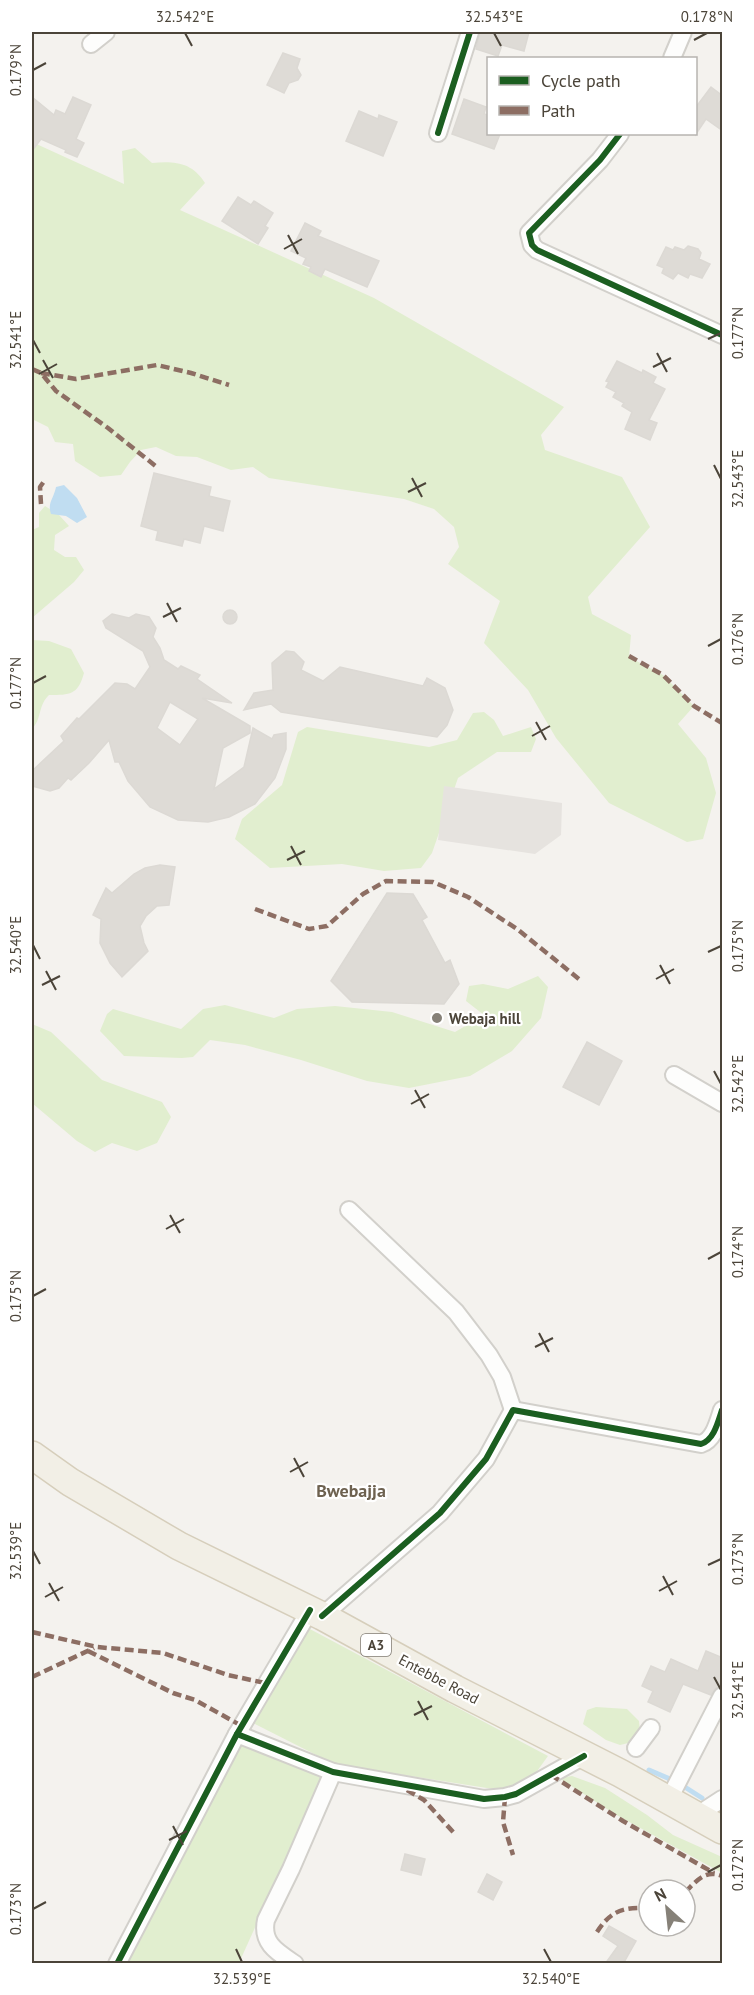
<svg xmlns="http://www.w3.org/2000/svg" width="754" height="1995" font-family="'PT Sans',sans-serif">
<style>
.green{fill:#e1eecf}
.parking{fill:#e6e3df}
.water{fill:#c0ddf1}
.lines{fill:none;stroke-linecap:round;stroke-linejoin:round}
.stream{stroke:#c0ddf1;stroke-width:5}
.building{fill:#dedbd6;stroke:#dcd9d4;stroke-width:1.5;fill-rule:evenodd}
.street-casing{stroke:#d2d0cb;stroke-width:20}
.primary-casing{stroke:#d6cebb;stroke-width:30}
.street{stroke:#fdfdfc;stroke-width:16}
.primary{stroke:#f2efe6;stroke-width:27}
.quiet{stroke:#8d6e63;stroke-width:4.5;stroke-dasharray:9 4.5;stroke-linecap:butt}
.cycleway-casing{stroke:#fff;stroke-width:10}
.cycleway{stroke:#1b5e20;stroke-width:6}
.ticks{fill:none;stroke:#4b4439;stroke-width:2}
.poi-dot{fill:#868178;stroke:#fff;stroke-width:2}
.labels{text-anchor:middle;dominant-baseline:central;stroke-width:4.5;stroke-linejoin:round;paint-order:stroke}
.shield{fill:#fff;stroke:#817c74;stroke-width:1.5}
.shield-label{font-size:14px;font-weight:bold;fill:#4b4439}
.poi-label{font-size:15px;font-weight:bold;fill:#4b4439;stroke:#fff;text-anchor:start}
.street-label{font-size:15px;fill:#4b4439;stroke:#fff}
.quarter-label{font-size:18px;font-weight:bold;fill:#6e6250;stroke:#fff}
.neatline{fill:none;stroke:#4b4439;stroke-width:2}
.ticks-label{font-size:15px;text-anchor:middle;fill:#4b4439}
</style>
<rect width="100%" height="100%" fill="#f4f2ee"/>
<g class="green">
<path d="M32,142L124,184L122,151L135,148L152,163C174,161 192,162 205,183L180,210L374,298L564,407L541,435L545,450L622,477L650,527L588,597L592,614L631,635L629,657L663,675L694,706L678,724L706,758L716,793L703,839L687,842L609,803L556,738L528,690L484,643L500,601L448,564L459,547L454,527L434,509L404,499L269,478L253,467L231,470L197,457L176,456L156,447L141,450L130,462L121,475L100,477L75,461L73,444L55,442L48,427L34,420L32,421Z"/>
<polygon points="45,506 59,515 69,526 55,535 54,550 65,557 76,557 84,570 74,582 32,618 32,530 39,527 39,513"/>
<path d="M32,640L49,641L71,649L84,673C78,695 70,695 49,695C38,705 42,719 32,729Z"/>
<polygon points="484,712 494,720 503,736 531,727 536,739 531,752 497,752 458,778 432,853 421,868 384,871 342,864 270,868 235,839 242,819 282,785 298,732 307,727 429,747 457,740 473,713"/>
<polygon points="538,976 548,987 541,1018 512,1051 470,1076 409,1088 367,1081 301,1060 245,1045 210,1040 193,1057 182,1058 124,1056 100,1031 107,1014 113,1009 181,1029 203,1009 225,1005 274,1018 297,1009 335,1006 392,1012 455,1032 484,1015 466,1001 469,986 483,984 508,989"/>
<polygon points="32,1024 51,1032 102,1080 162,1102 171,1117 157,1143 137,1151 112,1143 95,1152 77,1141 32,1103"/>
<polygon points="308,1628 548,1756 535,1774 506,1791 334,1764 253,1723"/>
<polygon points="596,1707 627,1709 639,1721 641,1740 620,1745 606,1740 583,1724 587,1710"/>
<polygon points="245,1738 313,1767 322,1779 239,1963 127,1964"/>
<polygon points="572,1776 605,1788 647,1815 673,1835 722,1857 722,1873 613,1813 559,1778"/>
</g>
<polygon class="parking" points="444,786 562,803 561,835 535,854 438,840"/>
<path class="water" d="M64,485L77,498L87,517L77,523L66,516L51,514C47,503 54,498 56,487Z"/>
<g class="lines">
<polyline class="stream" points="649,1770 677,1782 702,1798"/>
</g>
<g class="building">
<polygon points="480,32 529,32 524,51 502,45 498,56 476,49"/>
<polygon points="283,53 300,59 297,68 301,75 298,80 289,83 284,93 267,85"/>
<polygon points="711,87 723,96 723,131 706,119 696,134 696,107"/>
<polygon points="32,97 54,115 56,110 65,114 73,97 91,105 76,139 84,143 77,157 65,152 66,150 41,139 32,151"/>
<polygon points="464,99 486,107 484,114 489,115 489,134 500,134 494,149 452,134"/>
<polygon points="359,111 378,119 379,115 397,122 383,156 346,141"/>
<polygon points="238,197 251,205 254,201 273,213 265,226 268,228 258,244 222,221"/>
<polygon points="305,223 321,231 318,236 379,261 367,287 325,269 321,277 309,271 311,267 303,264 306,258 291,251"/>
<polygon points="688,246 698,249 701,253 699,259 710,264 702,278 690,274 688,278 678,273 673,279 662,273 664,268 657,265 666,247 673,250 675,247 684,250"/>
<polygon points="617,361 642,373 643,370 656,377 653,383 665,389 649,420 657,423 650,440 625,429 632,412 622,406 624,403 613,397 616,392 606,387 609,382 606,381"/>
<polygon points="154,473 211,487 209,496 230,501 223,531 204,526 200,543 184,539 182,546 156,540 158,531 141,526"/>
<circle cx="230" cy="617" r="7"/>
<path d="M112,614L129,618L136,614L149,617L156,628L153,637L160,648L164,660L178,669L181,666L200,675L197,679L232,703L202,698L250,726V733L223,748L214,789L244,767L253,728L272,739L274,735L286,733V749L275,778L255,804L229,817L208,822L178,820L150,807L128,781L119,762H115L109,740L89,763L71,780L68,778L59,788L50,791L32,786V771L64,741L61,736L77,718L79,719L115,683L127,684L135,689L150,667L143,651L106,628L103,621ZM170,702L198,719L180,745L157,728Z"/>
<polygon points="286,651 294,652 304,662 301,670 323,681 340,667 423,686 427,678 445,688 453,710 447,725 437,737 281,712 271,704 244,710 254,693 273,690 272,663"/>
<polygon points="160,865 175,867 169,905 157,906 146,916 140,926 144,943 148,951 122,977 110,963 100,943 101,919 93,915 106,888 112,893 134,874 145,868"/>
<polygon points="387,893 413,894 427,917 422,920 445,963 450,960 459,984 444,1004 352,1002 331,981"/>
<polygon points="587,1042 622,1061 599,1105 563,1087"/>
<polygon points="706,1651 723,1658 723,1686 716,1688 711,1695 683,1684 670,1712 648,1702 653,1691 642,1686 651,1666 665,1672 671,1659 698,1671"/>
<polygon points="405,1854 425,1859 421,1875 401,1870"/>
<polygon points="487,1874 502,1882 493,1900 478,1892"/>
<polygon points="609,1926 636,1941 623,1964 605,1964 618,1946 603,1936"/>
</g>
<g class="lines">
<defs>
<g id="street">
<polyline points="91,44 106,32"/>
<polyline points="672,58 683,32"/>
<polyline points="438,133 470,32"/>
<polyline points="620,134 600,160 529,233 532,245 537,250 722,335"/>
<polyline points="674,1075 722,1103"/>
<polyline points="349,1210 456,1312 489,1355 502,1377 513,1410"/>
<path d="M322,1616L440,1513L486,1459L513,1410L701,1444C714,1440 718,1422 722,1410"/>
<polyline points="237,1734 333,1772 484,1799 505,1797 516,1794 584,1756"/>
<polyline points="636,1748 651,1728"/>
<polyline points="668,1801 722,1696"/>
<polyline points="696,1816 722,1799"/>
<polyline points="117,1964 237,1734 310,1610"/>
<path d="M295,1964C277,1952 261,1943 266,1920L291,1869L333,1772"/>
</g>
<polyline id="primary" points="32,1455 70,1482 179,1546 322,1616 455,1689 620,1773 722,1830"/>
</defs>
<use href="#street" class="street-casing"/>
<use href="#primary" class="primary-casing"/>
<use href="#street" class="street"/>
<use href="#primary" class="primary"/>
<g class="quiet">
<polyline points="32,369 41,373 56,391 108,428 158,468"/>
<polyline points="41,373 76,379 157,365 191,373 229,385"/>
<polyline points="41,504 40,487 45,480"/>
<polyline points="629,656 663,675 694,706 722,723"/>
<polyline points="255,909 309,929 327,926 363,894 386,881 433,882 468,897 517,929 579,979"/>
<polyline points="32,1632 97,1647 163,1653 228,1675 265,1683"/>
<polyline points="88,1651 173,1693 195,1700 242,1726"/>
<polyline points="32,1677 94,1648"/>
<polyline points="551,1775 623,1821 714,1873"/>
<polyline points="407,1790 424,1800 454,1833"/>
<polyline points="505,1797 503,1822 513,1855"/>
<path d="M685,1892C697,1881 705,1869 722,1876"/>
<path d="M597,1932C611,1910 624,1907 649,1908"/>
</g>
<defs>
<g id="cycleway">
<polyline points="438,133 470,32"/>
<polyline points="620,134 600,160 529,233 532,245 537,250 722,335"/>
<path d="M322,1616L440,1513L486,1459L513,1410L701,1444C714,1440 718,1422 722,1410"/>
<polyline points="237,1734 333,1772 484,1799 505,1797 516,1794 584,1756"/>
<polyline points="117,1964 237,1734 310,1610"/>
</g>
</defs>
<use href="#cycleway" class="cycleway-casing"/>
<use href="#cycleway" class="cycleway"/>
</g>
<path class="ticks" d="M185,33L192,46M494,33L501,46M694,40L707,33M33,70L46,63M288,235L298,254M284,249L302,239M708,339L721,333M33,340L40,353M657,353L667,372M43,360L53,378M653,367L671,358M39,374L57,364M714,465L721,479M412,478L422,497M408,492L426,483M167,603L177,622M163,617L181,608M708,646L721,639M33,683L46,676M536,722L546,740M532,736L550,726M291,846L301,865M287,860L305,851M33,945L40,959M708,952L721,946M660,965L670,984M46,971L56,990M656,979L674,969M42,985L60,976M714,1071L721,1084M415,1090L425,1108M411,1104L429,1094M170,1215L180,1233M166,1229L184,1219M708,1259L721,1252M33,1296L46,1289M539,1333L549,1352M535,1347L553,1338M294,1458L304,1477M290,1472L308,1462M33,1551L40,1564M708,1565L721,1559M663,1576L673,1595M49,1583L59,1601M659,1591L677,1581M45,1597L63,1587M714,1677L721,1690M418,1701L428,1720M414,1715L432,1706M173,1826L183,1845M169,1840L187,1831M708,1872L721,1865M33,1909L46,1902M236,1949L242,1962M544,1949L551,1962"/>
<circle class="poi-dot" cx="437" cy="1018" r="6"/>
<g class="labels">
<rect class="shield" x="361" y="1634" width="30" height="22" rx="4.5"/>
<g class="shield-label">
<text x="376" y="1645">A3</text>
</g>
<g class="poi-label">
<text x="449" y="1018">Webaja hill</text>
</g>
<g class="street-label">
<text transform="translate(439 1679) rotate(28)">Entebbe Road</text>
</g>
<g class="quarter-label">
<text x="351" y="1490">Bwebajja</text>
</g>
</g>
<rect width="754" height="1995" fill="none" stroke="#ffffff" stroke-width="66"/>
<rect x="487" y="57" width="210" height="78" fill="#ffffff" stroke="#b7b4b0" stroke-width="1.5"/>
<rect x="499" y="76" width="30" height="9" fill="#1b5e20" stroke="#b7b4b0" stroke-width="1.5"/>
<text x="541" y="87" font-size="18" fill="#4b4439">Cycle path</text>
<rect x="499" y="106" width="30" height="9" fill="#8d6e63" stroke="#b7b4b0" stroke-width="1.5"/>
<text x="541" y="117" font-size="18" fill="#4b4439">Path</text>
<g transform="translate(667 1908) rotate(333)"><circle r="28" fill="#ffffff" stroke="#b7b4b0" stroke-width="1.5"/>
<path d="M0-4.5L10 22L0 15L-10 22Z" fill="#868178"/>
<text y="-9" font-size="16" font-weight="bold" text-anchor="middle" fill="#4b4439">N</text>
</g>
<rect x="33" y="33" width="688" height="1929" class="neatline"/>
<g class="ticks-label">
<text x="185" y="22">32.542°E</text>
<text x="494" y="22">32.543°E</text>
<text x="707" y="22">0.178°N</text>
<text transform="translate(16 70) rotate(-90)" y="5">0.179°N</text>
<text transform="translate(738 333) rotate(-90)" y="5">0.177°N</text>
<text transform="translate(16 340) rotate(-90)" y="5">32.541°E</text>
<text transform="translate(738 479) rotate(-90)" y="5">32.543°E</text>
<text transform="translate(738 639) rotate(-90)" y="5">0.176°N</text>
<text transform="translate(16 683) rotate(-90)" y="5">0.177°N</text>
<text transform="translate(16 945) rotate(-90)" y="5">32.540°E</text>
<text transform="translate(738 946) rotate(-90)" y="5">0.175°N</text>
<text transform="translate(738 1084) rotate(-90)" y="5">32.542°E</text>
<text transform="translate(738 1252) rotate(-90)" y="5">0.174°N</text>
<text transform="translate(16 1296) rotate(-90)" y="5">0.175°N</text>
<text transform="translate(16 1551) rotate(-90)" y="5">32.539°E</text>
<text transform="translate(738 1559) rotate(-90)" y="5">0.173°N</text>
<text transform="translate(738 1690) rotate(-90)" y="5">32.541°E</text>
<text transform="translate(738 1865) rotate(-90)" y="5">0.172°N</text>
<text transform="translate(16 1909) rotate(-90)" y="5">0.173°N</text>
<text x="242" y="1984">32.539°E</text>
<text x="551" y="1984">32.540°E</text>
</g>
</svg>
